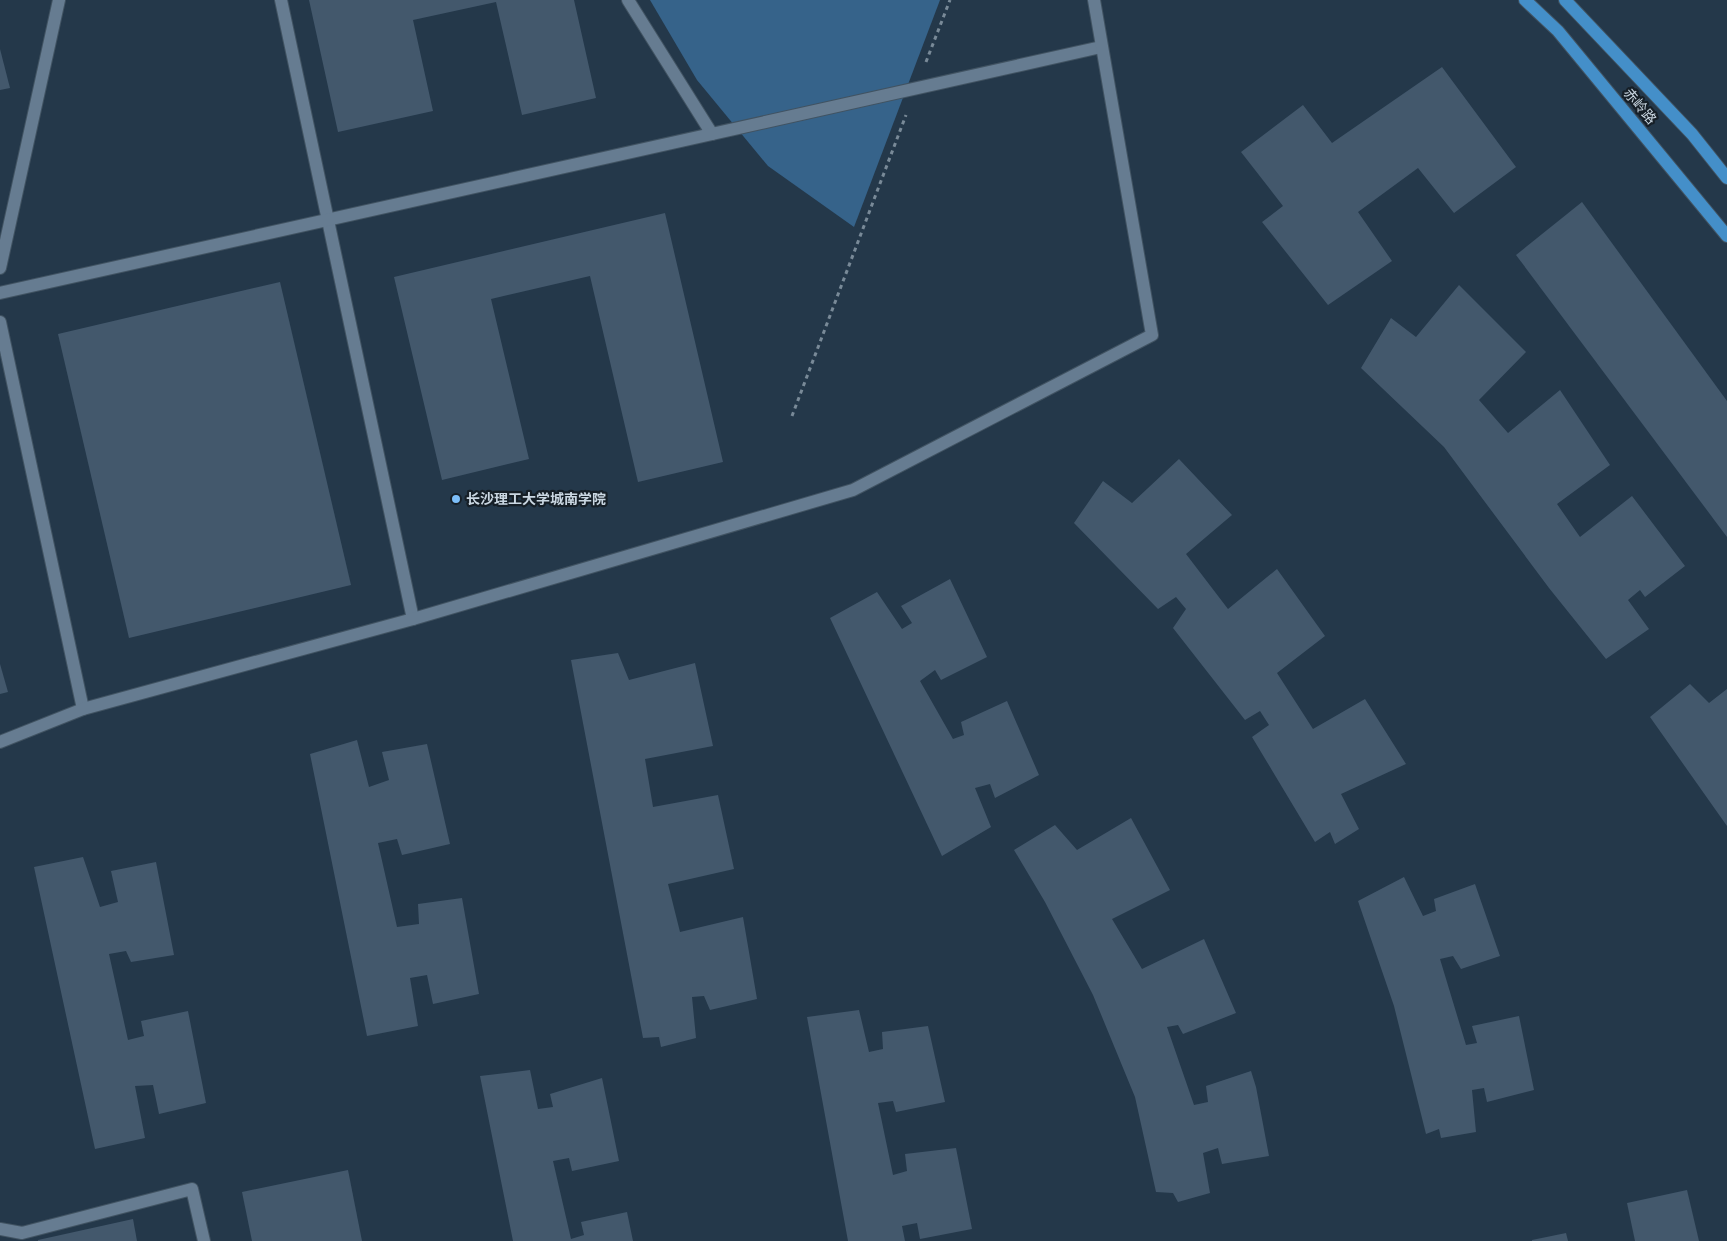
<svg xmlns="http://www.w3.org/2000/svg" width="1727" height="1241" font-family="Mulish,'Noto Sans SC',sans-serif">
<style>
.green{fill:#36638a}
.building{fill:#43586c}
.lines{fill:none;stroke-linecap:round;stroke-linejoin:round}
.minor-casing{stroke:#415362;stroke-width:14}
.major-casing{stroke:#415362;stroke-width:14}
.path{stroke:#798a98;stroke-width:3;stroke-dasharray:4 4;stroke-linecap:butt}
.minor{stroke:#667c91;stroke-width:12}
.major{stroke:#448fc9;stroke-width:12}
.poi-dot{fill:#7cbef9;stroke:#161f27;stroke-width:2}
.labels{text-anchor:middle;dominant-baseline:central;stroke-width:4.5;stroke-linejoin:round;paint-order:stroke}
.street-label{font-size:14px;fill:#cad7e2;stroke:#161f27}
.poi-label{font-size:14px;font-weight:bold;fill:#cad7e2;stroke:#161f27;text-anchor:start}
</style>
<rect width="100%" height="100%" fill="#24384a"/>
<polygon class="green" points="650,0 940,0 854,227 768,166 697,80"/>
<g class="building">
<polygon points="309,0 574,0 596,98 522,115 496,2 413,20 433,111 338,132"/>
<polygon points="0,49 10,88 0,90"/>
<polygon points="1442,67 1516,167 1454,213 1418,168 1358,212 1392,261 1328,305 1262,222 1283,206 1241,152 1303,105 1332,143"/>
<polygon points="1582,202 1727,401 1727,537 1516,255"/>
<polygon points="665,213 723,462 638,482 590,276 491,299 529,459 442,480 394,277"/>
<polygon points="280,282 351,585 129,638 58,334"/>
<polygon points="1459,285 1526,352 1479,400 1508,433 1560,390 1610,465 1557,504 1580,537 1632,496 1685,566 1645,597 1640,590 1628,600 1649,629 1606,659 1549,588 1444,447 1361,368 1391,318 1416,337"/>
<polygon points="1179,459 1232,515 1186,554 1228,609 1277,569 1325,636 1277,673 1313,729 1365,699 1406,764 1341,794 1359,829 1335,844 1330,832 1315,842 1252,737 1269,725 1260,711 1245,720 1173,628 1186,609 1176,597 1158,609 1074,523 1103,481 1132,503"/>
<polygon points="950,579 987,657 941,680 935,670 920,681 953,739 964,735 961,722 1007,701 1039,775 995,798 990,784 975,788 991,827 942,856 830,618 877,592 902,629 912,623 901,606"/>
<polygon points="618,653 629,680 695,663 713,746 645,759 653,807 718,795 734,869 668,884 680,932 743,917 757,999 710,1010 704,996 692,997 696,1038 661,1047 659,1037 643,1038 571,660"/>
<polygon points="0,664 8,692 0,694"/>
<polygon points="1690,684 1709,703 1727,689 1727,826 1650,717"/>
<polygon points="357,740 369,787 389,780 382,752 427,744 450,844 402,855 397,839 378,843 397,927 419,924 418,904 462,898 479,994 433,1004 427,975 410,978 418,1026 367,1036 310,754"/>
<polygon points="1131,818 1170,890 1112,919 1142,969 1204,939 1236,1013 1183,1034 1178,1025 1167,1027 1194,1105 1208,1102 1206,1086 1251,1071 1256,1087 1269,1156 1222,1164 1218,1148 1203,1153 1210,1193 1178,1202 1173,1193 1156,1192 1135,1097 1093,995 1045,902 1014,850 1055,825 1077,850"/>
<polygon points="83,857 100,907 118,902 111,871 156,862 174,955 131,962 126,951 109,954 128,1040 144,1036 141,1021 188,1011 206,1103 159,1114 153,1085 135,1086 145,1138 95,1149 34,867"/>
<polygon points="1404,877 1423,916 1436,911 1434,899 1475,884 1500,956 1461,969 1453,956 1440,959 1466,1045 1477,1043 1472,1026 1519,1016 1534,1090 1487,1102 1484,1088 1472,1090 1476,1132 1441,1138 1439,1129 1426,1134 1394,1006 1358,901"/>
<polygon points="859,1010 869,1052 883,1049 882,1032 928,1026 945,1102 896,1112 893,1101 878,1103 893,1175 907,1171 905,1154 956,1148 972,1229 920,1239 917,1223 902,1226 905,1241 848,1241 807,1017"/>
<polygon points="530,1070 538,1109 553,1107 550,1094 602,1078 619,1161 572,1171 569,1158 553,1161 571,1239 584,1235 581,1222 627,1212 633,1241 513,1241 480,1076"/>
<polygon points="348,1170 362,1241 252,1241 242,1192"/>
<polygon points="1687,1190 1699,1241 1635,1241 1627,1203"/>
<polygon points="133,1219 137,1241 38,1241 38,1240"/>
<polygon points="1566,1233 1568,1241 1532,1241 1532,1240"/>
</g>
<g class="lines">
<defs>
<g id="minor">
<polyline points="281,0 413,619"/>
<polyline points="628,0 712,134"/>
<polyline points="0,268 59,0"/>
<polyline points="0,293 1101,47"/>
<polyline points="0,322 83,709"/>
<polyline points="0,742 83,709 413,619 853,490 1152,335 1094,0"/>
<polyline points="0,1229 22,1233 192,1189 204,1241"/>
</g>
<g id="major">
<polyline points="1525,0 1558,31 1727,236"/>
<polyline points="1565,0 1692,134 1727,178"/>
</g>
</defs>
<use href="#minor" class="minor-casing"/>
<use href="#major" class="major-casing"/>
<g class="path">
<polyline points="926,62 950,0"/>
<polyline points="792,416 906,115"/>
</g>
<use href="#minor" class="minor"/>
<use href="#major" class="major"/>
</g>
<circle class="poi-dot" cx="456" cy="499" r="5"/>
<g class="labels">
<g class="street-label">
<text transform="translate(1640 106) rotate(50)">赤岭路</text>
</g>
<g class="poi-label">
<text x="466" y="499">长沙理工大学城南学院</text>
</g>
</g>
</svg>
